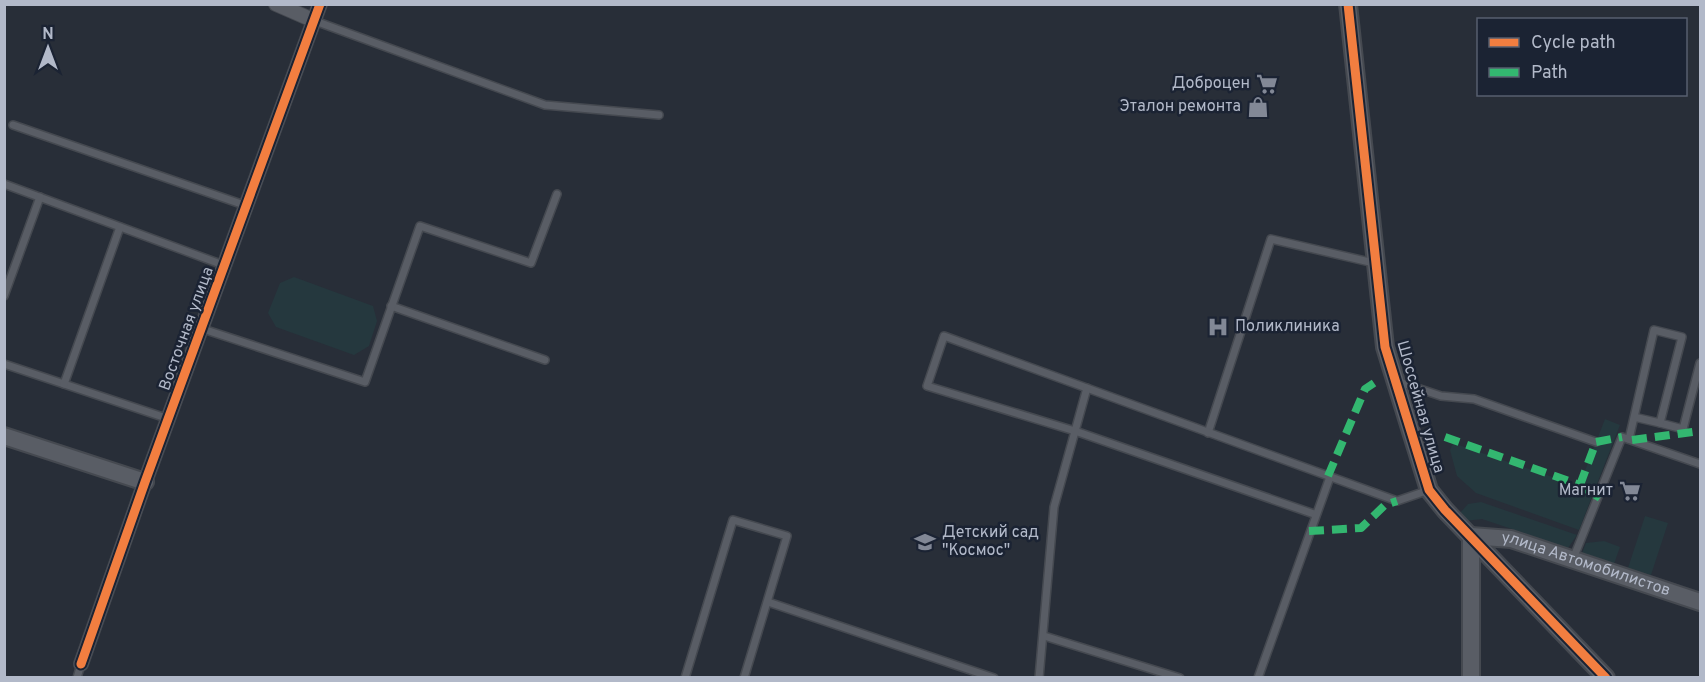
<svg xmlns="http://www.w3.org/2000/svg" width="1705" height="682" font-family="Overpass,sans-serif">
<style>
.green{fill:#25383e}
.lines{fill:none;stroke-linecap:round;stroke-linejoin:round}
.service-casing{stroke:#454950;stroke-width:10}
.minor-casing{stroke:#454950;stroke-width:16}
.tertiary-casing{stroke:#454950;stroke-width:20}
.service{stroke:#595d65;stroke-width:7}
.minor{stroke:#595d65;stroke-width:14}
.tertiary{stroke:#595d65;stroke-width:16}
.quiet{stroke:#33b770;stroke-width:8;stroke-dasharray:15 8;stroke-linecap:butt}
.cycleway-casing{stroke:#1b2333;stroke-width:13}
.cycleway{stroke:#f27e40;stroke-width:9}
.labels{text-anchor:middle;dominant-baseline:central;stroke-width:5;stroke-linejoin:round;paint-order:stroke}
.poi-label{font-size:16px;fill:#b2b9c9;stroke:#1b2333;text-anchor:end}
.street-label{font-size:16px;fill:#b2b9c9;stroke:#1b2333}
</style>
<rect width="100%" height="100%" fill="#282e38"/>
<g class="green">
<polygon points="294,277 373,306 377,321 369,346 354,355 276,327 268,313 280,283"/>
<polygon points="1605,419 1620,425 1579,530 1476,493 1457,476 1450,450 1453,443 1579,486"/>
<polygon points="1481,502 1577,535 1568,548 1482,519 1465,521 1459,514 1468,504"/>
<polygon points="1645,516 1668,523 1651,575 1628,568"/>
<polygon points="1604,541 1620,547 1614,564 1582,553 1586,543"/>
</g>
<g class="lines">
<defs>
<g id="service">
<polyline points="315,21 545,105 659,115"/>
<polyline points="13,125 247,206"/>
<polyline points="4,184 226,266"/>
<polyline points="4,296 40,197"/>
<polyline points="391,306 545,360"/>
<polyline points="203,329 365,382 420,226 531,263 557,194"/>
<polyline points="4,364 169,419"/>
<polyline points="1396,381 1441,396 1474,399 1596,442"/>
<polyline points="64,384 120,227"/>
<polyline points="1660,423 1683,429 1700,363"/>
<polyline points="1208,433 1271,239 1374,263"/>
<polyline points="1629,439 1654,330 1682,337 1660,423 1634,417"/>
<polyline points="1314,514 1075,431 927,386 944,336 1397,501 1429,490"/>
<polyline points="1573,559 1622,437 1700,464"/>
<polyline points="768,602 994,678"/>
<polyline points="1044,636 1180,678"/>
<polyline points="77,678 81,664"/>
<polyline points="685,678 733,520 787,536 744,678"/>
<polyline points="1039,678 1054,507 1087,388"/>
<polyline points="1258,678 1330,477"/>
</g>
<g id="minor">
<polyline points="276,4 315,21"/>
<polyline points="81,664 145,482 320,4"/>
</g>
<g id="tertiary">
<polyline points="1348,4 1385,347 1429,490 1445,510 1606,678"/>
<polyline points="4,436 145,482"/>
<path id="s1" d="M1471,678V536L1511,539L1700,602"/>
</g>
</defs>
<use href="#service" class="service-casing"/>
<use href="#minor" class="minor-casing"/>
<use href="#tertiary" class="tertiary-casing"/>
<use href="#service" class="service"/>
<use href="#minor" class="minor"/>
<use href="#tertiary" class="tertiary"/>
<g class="quiet">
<polyline points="1445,437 1580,485 1600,498"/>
<polyline points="1632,440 1700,431"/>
<polyline points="1328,476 1365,389 1374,383"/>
<polyline points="1580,485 1596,442 1622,437"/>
<polyline points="1309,531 1361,528 1385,505 1397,501"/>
</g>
<defs>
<g id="cycleway">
<polyline points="1348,4 1385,347 1429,490 1445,510 1606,678"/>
<polyline points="81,664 145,482 320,4"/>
</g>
</defs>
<use href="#cycleway" class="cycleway-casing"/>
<use href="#cycleway" class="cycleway"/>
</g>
<defs>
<symbol id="supermarket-bare" viewBox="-9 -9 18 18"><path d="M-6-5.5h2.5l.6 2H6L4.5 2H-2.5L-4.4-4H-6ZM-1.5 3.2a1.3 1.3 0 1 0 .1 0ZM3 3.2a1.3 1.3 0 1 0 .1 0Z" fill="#828896" stroke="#1b2333" stroke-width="2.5" paint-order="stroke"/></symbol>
<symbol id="shop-bare" viewBox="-9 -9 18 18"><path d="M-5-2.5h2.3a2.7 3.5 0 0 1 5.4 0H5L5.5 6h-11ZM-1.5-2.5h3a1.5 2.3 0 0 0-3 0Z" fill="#828896" stroke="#1b2333" stroke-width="2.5" paint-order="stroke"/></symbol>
<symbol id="hospital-bare" viewBox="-9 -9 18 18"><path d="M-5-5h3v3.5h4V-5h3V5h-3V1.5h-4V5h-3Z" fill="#828896" stroke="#1b2333" stroke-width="2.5" paint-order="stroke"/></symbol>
<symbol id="school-bare" viewBox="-9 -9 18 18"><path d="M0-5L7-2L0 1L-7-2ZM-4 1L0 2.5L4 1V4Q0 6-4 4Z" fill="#828896" stroke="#1b2333" stroke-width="2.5" paint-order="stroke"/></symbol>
</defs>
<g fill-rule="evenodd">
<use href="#supermarket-bare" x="1252" y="69" width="30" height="30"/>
<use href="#shop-bare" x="1243" y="92" width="30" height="30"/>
<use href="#hospital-bare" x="1203" y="312" width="30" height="30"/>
<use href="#supermarket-bare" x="1615" y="476" width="30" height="30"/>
<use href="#school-bare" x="910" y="527" width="30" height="30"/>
</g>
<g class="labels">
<g class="poi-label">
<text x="1250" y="84">Доброцен</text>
<text x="1241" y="107">Эталон ремонта</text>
<text x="1235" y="327" text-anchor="start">Поликлиника</text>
<text x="1613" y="491">Магнит</text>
<text x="942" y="533" text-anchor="start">Детский сад<tspan x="942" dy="18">"Космос"</tspan></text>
</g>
<g class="street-label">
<text transform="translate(187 329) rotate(-70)">Восточная улица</text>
<text transform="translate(1420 407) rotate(74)">Шоссейная улица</text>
<text stroke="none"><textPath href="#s1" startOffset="261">улица Автомобилистов</textPath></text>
</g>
</g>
<rect width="1705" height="682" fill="none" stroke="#b2b9c9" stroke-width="12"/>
<rect x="1477" y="18" width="210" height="78" fill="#1b2333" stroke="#575f6f" stroke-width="1.5"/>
<rect x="1489" y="38" width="30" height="9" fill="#f27e40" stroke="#575f6f" stroke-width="1.5"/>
<text x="1531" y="48" font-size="18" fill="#b2b9c9">Cycle path</text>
<rect x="1489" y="68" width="30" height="9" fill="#33b770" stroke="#575f6f" stroke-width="1.5"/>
<text x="1531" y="78" font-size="18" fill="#b2b9c9">Path</text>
<g transform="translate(48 48)" stroke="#1b2333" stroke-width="4.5" paint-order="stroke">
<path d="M0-4.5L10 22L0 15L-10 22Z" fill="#b2b9c9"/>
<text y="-9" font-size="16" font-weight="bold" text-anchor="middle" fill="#b2b9c9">N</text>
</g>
</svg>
